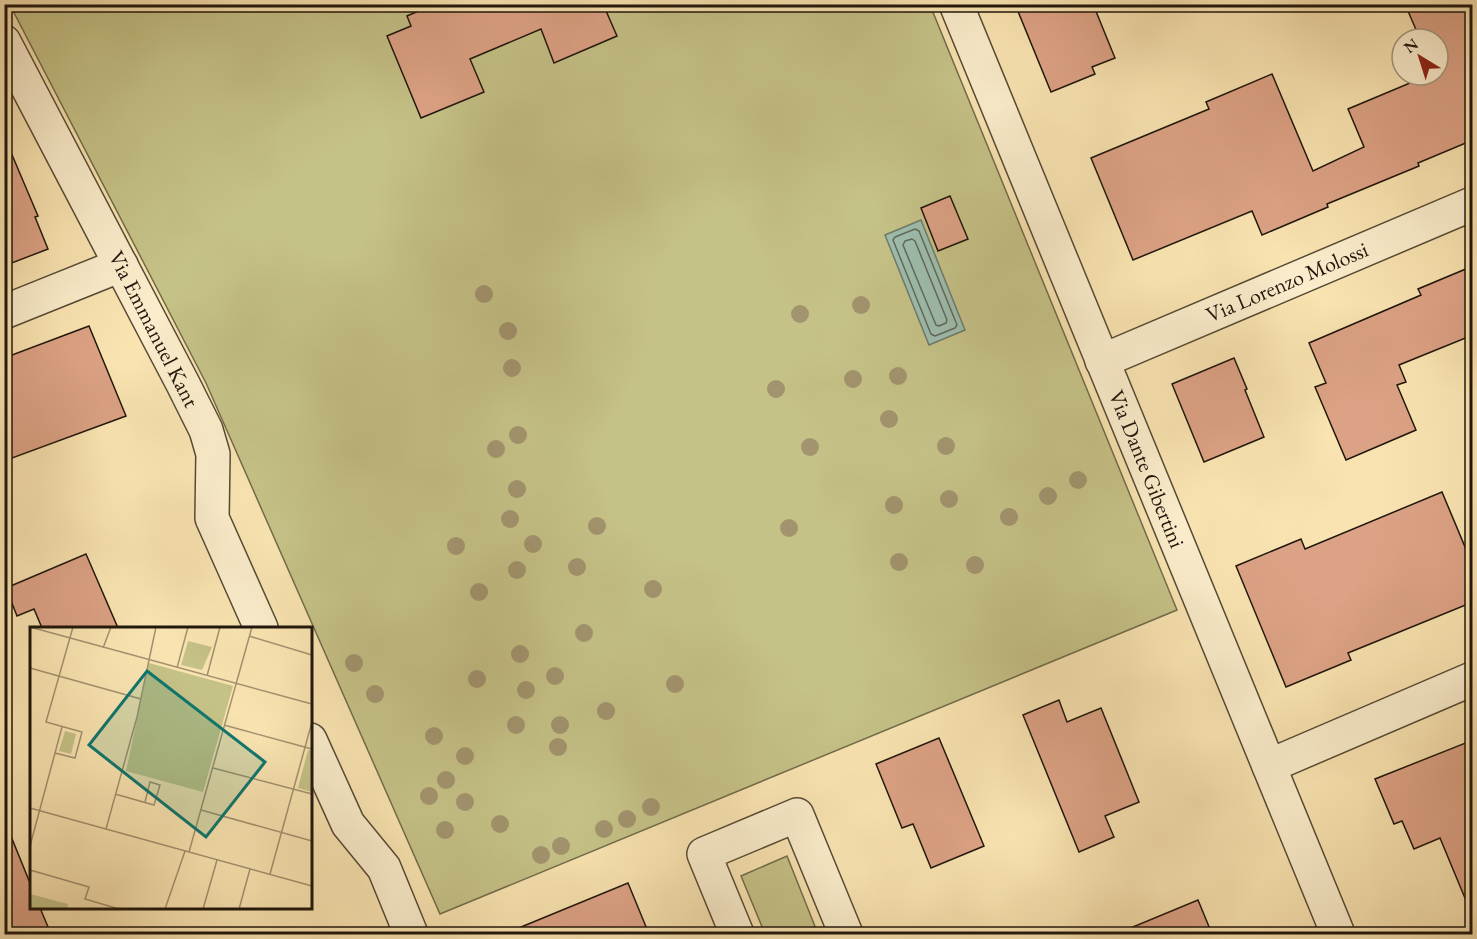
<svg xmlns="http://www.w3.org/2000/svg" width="1477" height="939" font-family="'EB Garamond',serif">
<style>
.green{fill:#c5c287;stroke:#726c4a;stroke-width:1.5}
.water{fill:#9ebeae;stroke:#6c7b6d;stroke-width:1.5}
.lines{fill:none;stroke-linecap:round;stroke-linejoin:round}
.shore{stroke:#5f6a5d;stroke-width:1.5}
.building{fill:#dca285;stroke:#20160c;stroke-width:1.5}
.minor-casing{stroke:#564a35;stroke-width:36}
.minor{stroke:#fbedcc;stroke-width:33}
.tree{fill:#a2946e}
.labels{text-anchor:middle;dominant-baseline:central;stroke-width:4.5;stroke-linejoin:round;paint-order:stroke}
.street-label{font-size:22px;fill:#20160c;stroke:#fbedcc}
.inset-road{fill:none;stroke:#a2926f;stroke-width:1.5}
.view{fill:#0f766e;fill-opacity:0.15;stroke:#0f766e;stroke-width:3}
.inset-edge{fill:none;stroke:#20160c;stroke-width:3}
</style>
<rect width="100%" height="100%" fill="#f9e4b1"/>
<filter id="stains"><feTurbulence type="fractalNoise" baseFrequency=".00333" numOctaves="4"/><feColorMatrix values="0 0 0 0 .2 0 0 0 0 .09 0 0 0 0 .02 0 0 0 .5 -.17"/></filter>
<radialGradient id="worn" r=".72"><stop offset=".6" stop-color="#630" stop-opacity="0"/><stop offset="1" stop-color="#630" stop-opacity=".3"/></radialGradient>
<g class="green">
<polygon points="10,5 930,5 1177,610 440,914 206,383"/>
<polygon points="787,856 818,934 765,934 741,876"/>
</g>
<polygon class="water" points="921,220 965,330 929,345 885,235"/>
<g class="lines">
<g class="shore">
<polygon points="915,229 919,231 957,325 955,328 935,336 931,334 893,240 895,237"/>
<polygon points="912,239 915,241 947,320 946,323 939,326 936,325 903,245 905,241"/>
</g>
</g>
<g class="building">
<polygon points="435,4 603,4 617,36 554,63 541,29 470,59 484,92 421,118 387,36 411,26 407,16"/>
<polygon points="1015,4 1093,4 1115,58 1092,67 1095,74 1051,92"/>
<polygon points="1405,4 1473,4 1473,140 1418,163 1419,166 1327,204 1328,207 1262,235 1252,211 1133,260 1091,158 1209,109 1206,102 1272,74 1313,171 1364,147 1348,109 1429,75 1438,75 1438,39 1420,39"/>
<polygon points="4,136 38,216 35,217 48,249 4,266"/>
<polygon points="950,196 968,239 938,251 921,208"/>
<polygon points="1473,266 1473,335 1399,365 1406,382 1397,385 1416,430 1346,460 1315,387 1326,383 1309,343 1421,295 1418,289"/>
<polygon points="89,326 126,416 4,461 4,358"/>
<polygon points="1234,358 1247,389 1245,390 1264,437 1204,462 1172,384"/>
<polygon points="1442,492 1473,566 1473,602 1348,653 1351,660 1286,687 1236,566 1301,539 1305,549"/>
<polygon points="86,554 118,628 42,628 34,609 17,616 6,588"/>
<polygon points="1059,700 1067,722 1101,708 1139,802 1105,816 1114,837 1079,852 1023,715"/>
<polygon points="939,738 984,846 931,868 913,824 902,828 876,764"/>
<polygon points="1473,740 1473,915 1472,915 1440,838 1414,849 1402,821 1394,824 1375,779"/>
<polygon points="4,824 6,824 32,888 32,908 40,908 51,934 4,934"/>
<polygon points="628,883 649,934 504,934"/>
<polygon points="1198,900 1212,934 1116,934"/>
</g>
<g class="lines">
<defs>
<g id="minor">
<polyline points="956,4 1338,934"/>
<polyline points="4,42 183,384 206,430 213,454 212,518 261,628"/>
<polyline points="4,312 121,265"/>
<polyline points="1102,361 1472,204"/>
<polyline points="310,740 348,824 384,868 411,934"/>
<polyline points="1269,766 1472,679"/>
<polyline points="737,934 704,854 797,815 846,934"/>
</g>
</defs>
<use href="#minor" class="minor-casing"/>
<use href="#minor" class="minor"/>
</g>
<g class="tree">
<circle cx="484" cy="294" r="9"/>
<circle cx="861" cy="305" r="9"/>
<circle cx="800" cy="314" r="9"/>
<circle cx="508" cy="331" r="9"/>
<circle cx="512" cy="368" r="9"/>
<circle cx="898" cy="376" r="9"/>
<circle cx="853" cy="379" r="9"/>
<circle cx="776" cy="389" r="9"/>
<circle cx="889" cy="419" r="9"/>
<circle cx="518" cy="435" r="9"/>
<circle cx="946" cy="446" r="9"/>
<circle cx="810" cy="447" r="9"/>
<circle cx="496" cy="449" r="9"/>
<circle cx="1078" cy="480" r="9"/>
<circle cx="517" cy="489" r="9"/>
<circle cx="1048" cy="496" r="9"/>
<circle cx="949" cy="499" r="9"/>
<circle cx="894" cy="505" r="9"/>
<circle cx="1009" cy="517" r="9"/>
<circle cx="510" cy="519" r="9"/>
<circle cx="597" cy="526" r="9"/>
<circle cx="789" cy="528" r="9"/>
<circle cx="533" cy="544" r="9"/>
<circle cx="456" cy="546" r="9"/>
<circle cx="899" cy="562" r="9"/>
<circle cx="975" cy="565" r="9"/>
<circle cx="577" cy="567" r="9"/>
<circle cx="517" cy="570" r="9"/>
<circle cx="653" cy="589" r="9"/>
<circle cx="479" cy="592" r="9"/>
<circle cx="584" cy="633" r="9"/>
<circle cx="520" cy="654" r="9"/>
<circle cx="354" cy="663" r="9"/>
<circle cx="555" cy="676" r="9"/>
<circle cx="477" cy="679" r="9"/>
<circle cx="675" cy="684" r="9"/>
<circle cx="526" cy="690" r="9"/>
<circle cx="375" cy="694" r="9"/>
<circle cx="606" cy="711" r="9"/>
<circle cx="516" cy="725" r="9"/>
<circle cx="560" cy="725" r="9"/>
<circle cx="434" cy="736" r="9"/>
<circle cx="558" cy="747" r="9"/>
<circle cx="465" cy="756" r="9"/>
<circle cx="446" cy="780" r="9"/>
<circle cx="429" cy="796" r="9"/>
<circle cx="465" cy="802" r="9"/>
<circle cx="651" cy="807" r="9"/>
<circle cx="627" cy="819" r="9"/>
<circle cx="500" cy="824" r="9"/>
<circle cx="604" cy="829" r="9"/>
<circle cx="445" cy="830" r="9"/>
<circle cx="561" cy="846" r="9"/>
<circle cx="541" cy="855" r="9"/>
</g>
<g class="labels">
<g class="street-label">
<text transform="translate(1287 282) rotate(-23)">Via Lorenzo Molossi</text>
<text transform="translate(154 329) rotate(63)">Via Emmanuel Kant</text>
<text transform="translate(1147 469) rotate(68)">Via Dante Gibertini</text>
</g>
</g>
<g transform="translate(30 627)">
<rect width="282" height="282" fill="#f9e4b1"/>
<path d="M158,14L182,20L172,43L151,38ZM119,36L203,59L173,165L96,144ZM35,104L46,107L41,127L29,124ZM278,123L282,124V165L268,161ZM0,267L38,277L37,282H0Z" fill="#c5c287"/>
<path class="inset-road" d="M0,0L282,77M219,9L282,28M73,21L81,0M0,41L111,72M147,41L158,0M177,49L190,0M194,98L282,122M25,126L45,131L52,105L16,95L43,0M183,141L282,167M85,167L124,178L130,158L120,155L115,175M0,181L282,259M171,183L282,214M76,202L107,90L126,0M0,219L32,100M159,225L222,0M0,243L59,260L55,272L89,282M240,247L282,95M135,282L155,224M173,282L187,233M209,282L220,242"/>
<path class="view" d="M117,44L235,135L176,210L59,118Z"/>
<rect width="282" height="282" class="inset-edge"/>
</g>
<rect width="1477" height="939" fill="none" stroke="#f9e4b1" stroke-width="24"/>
<rect x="6" y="6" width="1465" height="927" fill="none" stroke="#20160c" stroke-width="3"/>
<rect x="12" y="12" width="1453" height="915" fill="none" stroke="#20160c" stroke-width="1.5"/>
<g transform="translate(1420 57) rotate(322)"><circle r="28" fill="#fbedcc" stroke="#a3977f" stroke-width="1.5"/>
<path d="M0-4.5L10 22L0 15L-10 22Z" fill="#8f2418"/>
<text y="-9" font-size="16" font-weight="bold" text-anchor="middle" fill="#20160c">N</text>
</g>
<rect width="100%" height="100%" filter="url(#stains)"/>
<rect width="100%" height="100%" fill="url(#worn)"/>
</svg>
